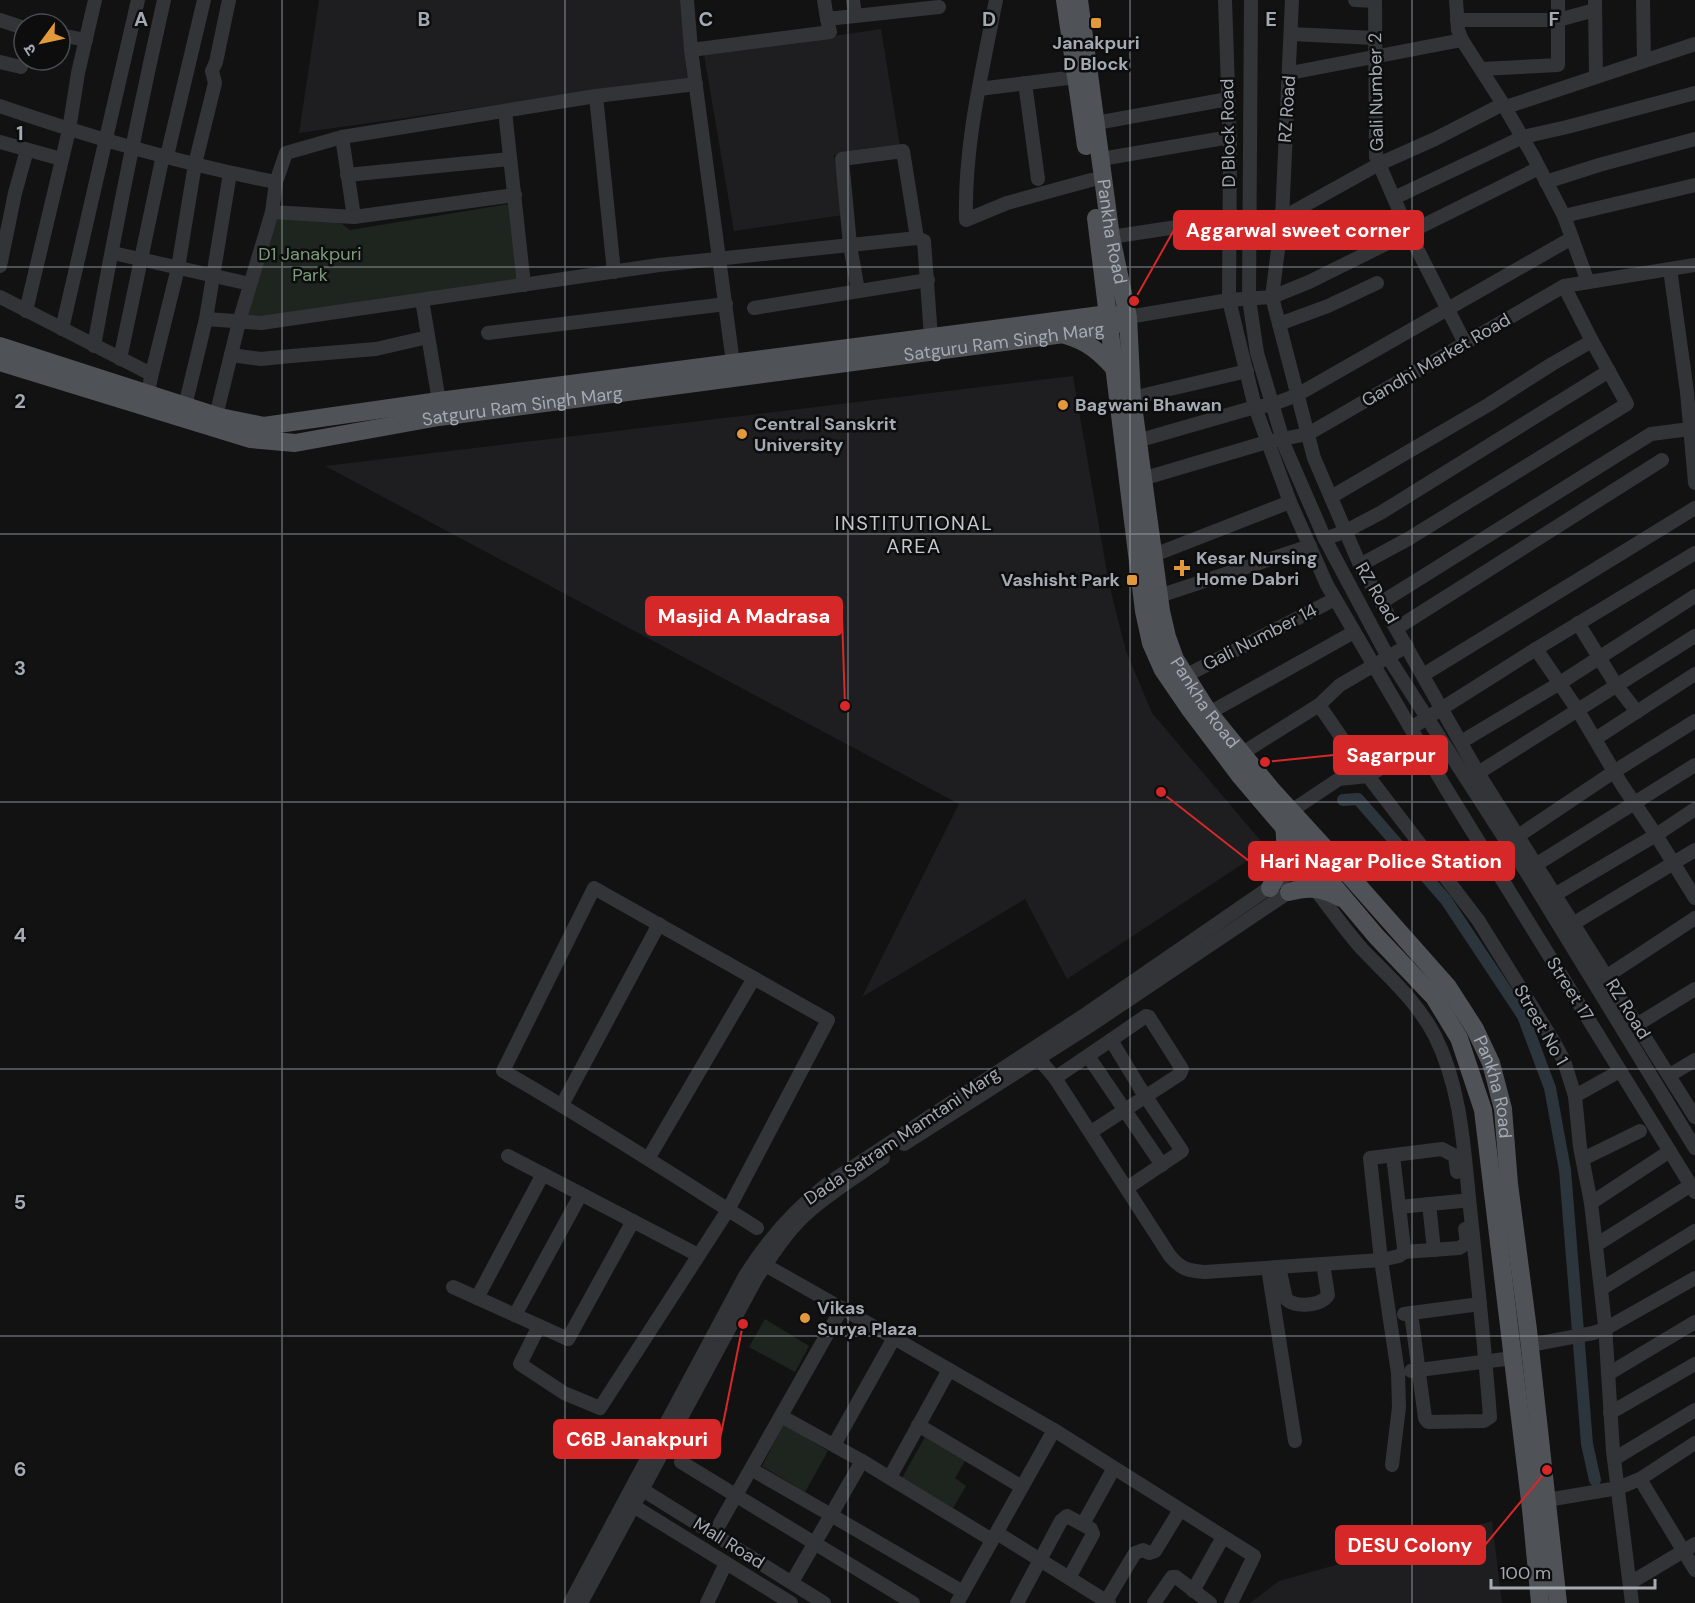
<svg xmlns="http://www.w3.org/2000/svg" width="1695" height="1603" font-family="'DM Sans','Noto Sans Devanagari',sans-serif">
<style>
.built{fill:#1e1e20}
.green{fill:#1e251f}
.lines{fill:none;stroke-linecap:round;stroke-linejoin:round}
.canal{stroke:#2c353b;stroke-width:12}
.minor{stroke:#333438;stroke-width:14}
.major{stroke:#4f5257;stroke-width:18}
.grid{fill:none;stroke:#a4aab3;stroke-width:1.5;stroke-opacity:0.55}
.poi-dot{fill:#e2993b;stroke:#0d0d0e;stroke-width:2}
.labels{text-anchor:middle;dominant-baseline:central;stroke-width:5;stroke-linejoin:round;paint-order:stroke}
.poi-label{font-size:18px;font-weight:bold;fill:#a4aab3;stroke:#0d0d0e;text-anchor:start}
.street-label{font-size:18px;fill:#a4aab3;stroke:#0d0d0e}
.park-label{font-size:18px;fill:#7e9c7d;stroke:#0d0d0e}
.neighbourhood-label{font-size:20px;letter-spacing:1.5px;fill:#c5c9cf;stroke:#0d0d0e}
.grid-label{font-size:20px;text-anchor:middle;font-weight:bold;fill:#a4aab3;stroke:#0d0d0e;stroke-width:5;stroke-linejoin:round;paint-order:stroke}
.leader{fill:none;stroke:#d62828;stroke-width:2}
.callout-dot{fill:#d62828;stroke:#0d0d0e;stroke-width:2}
.callout{fill:#d62828;stroke:#d62828;stroke-width:2}
.callout-label{font-size:20px;text-anchor:middle;font-weight:bold;fill:#fff}
</style>
<rect width="100%" height="100%" fill="#121213"/>
<g class="built">
<polygon points="319,0 680,0 687,78 299,133"/>
<polygon points="881,29 900,146 834,155 843,215 734,231 704,55"/>
<polygon points="1073,376 1109,584 1126,651 1152,713 1267,848 1067,979 1025,899 862,997 959,804 325,466"/>
<polygon points="1492,1521 1502,1603 1250,1603 1279,1581"/>
</g>
<g class="green">
<polygon points="509,204 518,280 261,319 248,317 273,216 338,221 350,230"/>
<polygon points="765,1319 809,1346 795,1372 749,1347"/>
<polygon points="784,1424 828,1451 805,1492 762,1466"/>
<polygon points="925,1437 965,1461 955,1478 966,1486 953,1508 902,1478"/>
</g>
<g class="lines">
<polyline class="canal" points="1343,800 1358,799 1446,900 1523,1016 1550,1088 1565,1170 1587,1444 1595,1480"/>
<g class="minor">
<polyline points="687,0 691,50 734,370"/>
<polyline points="824,0 827,19"/>
<polyline points="853,0 855,16"/>
<path d="M996,0C982,72 964,146 966,220L1007,203L1091,180"/>
<polyline points="1225,0 1230,146 1229,300 1255,407 1290,502 1327,585 1445,787 1695,1192"/>
<polyline points="1251,0 1249,299 1257,353 1285,447 1325,539 1388,657 1532,881 1695,1148"/>
<polyline points="1292,0 1282,218 1272,297 1314,458 1360,565 1478,773 1695,1117"/>
<polyline points="1355,0 1375,1"/>
<polyline points="1375,0 1376,157 1409,233 1465,343"/>
<polyline points="1456,0 1458,30 1462,40 1503,104 1533,156 1564,216 1588,282"/>
<polyline points="1595,0 1596,77"/>
<polyline points="1643,0 1644,61"/>
<polyline points="0,20 24,28"/>
<polyline points="1457,20 1558,20 1595,10"/>
<polyline points="1291,34 1375,38"/>
<polyline points="60,35 86,40"/>
<polyline points="691,50 830,32 827,19 939,7"/>
<polyline points="0,62 21,67"/>
<polyline points="1481,69 1558,65 1558,0"/>
<polyline points="1290,73 1462,40"/>
<polyline points="1025,83 1038,179"/>
<polyline points="979,89 1076,77"/>
<polyline points="596,96 614,272"/>
<path d="M0,106C90,137 183,164 276,182"/>
<polyline points="1506,107 1695,44"/>
<polyline points="505,111 524,285"/>
<polyline points="1096,123 1228,99"/>
<polyline points="342,137 354,217"/>
<polyline points="0,142 61,159"/>
<polyline points="167,156 204,0"/>
<polyline points="1101,159 1230,137"/>
<polyline points="347,175 510,159"/>
<polyline points="1546,182 1599,165 1695,139"/>
<polyline points="1394,198 1523,137 1567,127 1695,93"/>
<polyline points="272,212 354,217 515,195"/>
<polyline points="1564,216 1695,185"/>
<polyline points="1282,218 1379,164 1435,139 1503,104"/>
<polyline points="1111,237 1229,219"/>
<polyline points="113,253 250,284"/>
<polyline points="0,266 15,193 27,150"/>
<polyline points="1670,269 1687,392 1695,483"/>
<polyline points="858,291 850,245 842,159 903,151 917,238"/>
<polyline points="0,297 149,373 151,377 150,383"/>
<polyline points="422,300 439,401"/>
<polyline points="754,308 928,280"/>
<polyline points="26,311 69,130 78,73 95,0"/>
<polyline points="1128,317 1229,300 1272,297 1309,282 1539,168"/>
<polyline points="206,319 261,323 659,265 917,238 924,241 931,337"/>
<polyline points="1279,324 1328,306 1377,283"/>
<polyline points="62,329 138,0"/>
<polyline points="488,333 726,304"/>
<path d="M94,346C115,230 138,115 164,0"/>
<polyline points="231,355 261,359 291,356 376,349 428,337"/>
<polyline points="120,359 163,155"/>
<polyline points="151,377 178,268 195,164 215,83 212,71 216,62 229,0"/>
<polyline points="1132,398 1247,371"/>
<polyline points="185,406 206,319 230,173"/>
<polyline points="216,416 239,322 272,212 276,182 286,153 342,137 596,96 696,84"/>
<polyline points="1137,441 1255,407 1271,405 1297,395 1572,238"/>
<polyline points="1142,479 1267,442 1308,434 1564,286 1695,265"/>
<polyline points="1331,497 1488,405 1552,364 1592,341 1564,286"/>
<polyline points="1325,539 1346,531 1382,512 1609,371"/>
<polyline points="1695,553 1536,649 1577,709 1622,785 1656,835 1695,898"/>
<polyline points="1154,555 1290,502"/>
<polyline points="1360,565 1408,539 1627,404 1592,341"/>
<polyline points="1159,596 1310,546"/>
<polyline points="1382,602 1651,434 1690,429"/>
<polyline points="1578,623 1616,685 1637,712"/>
<polyline points="1397,628 1662,460"/>
<polyline points="1423,675 1695,508"/>
<polyline points="1185,676 1335,599"/>
<polyline points="1319,705 1340,685 1407,646"/>
<polyline points="1209,713 1354,632"/>
<polyline points="1411,728 1536,649"/>
<polyline points="1595,739 1695,674"/>
<polyline points="1461,742 1560,683 1695,596"/>
<polyline points="1241,754 1319,705 1368,776 1478,920 1554,1042 1564,1061 1575,1096 1580,1147 1591,1203 1605,1325 1613,1451 1632,1603"/>
<polyline points="1478,773 1695,636"/>
<polyline points="1291,811 1339,779 1368,776 1420,744"/>
<polyline points="1518,836 1615,771 1695,721"/>
<polyline points="1537,864 1695,765"/>
<path d="M1314,888C1330,908 1345,930 1362,949C1388,976 1417,1001 1435,1036C1463,1092 1464,1156 1471,1217C1478,1284 1485,1350 1490,1417L1484,1421L1428,1422L1425,1418L1411,1313"/>
<polyline points="1556,894 1656,835 1695,809"/>
<polyline points="1566,928 1695,850"/>
<polyline points="1607,976 1695,918"/>
<polyline points="1638,1024 1695,989"/>
<polyline points="1088,1056 1162,1165"/>
<path d="M1039,1059L1055,1078L1170,1256C1181,1269 1188,1271 1205,1272L1381,1260L1399,1256L1404,1252V1248L1393,1156"/>
<polyline points="1670,1075 1695,1060"/>
<polyline points="1055,1078 1111,1040 1140,1088 1182,1151 1127,1188"/>
<polyline points="1575,1096 1620,1071"/>
<polyline points="562,1105 659,924"/>
<polyline points="1091,1132 1180,1074 1182,1069 1149,1017 1146,1016 1111,1040"/>
<polyline points="904,1144 1094,1023 1289,892 1326,866"/>
<polyline points="508,1156 698,1255"/>
<polyline points="648,1159 754,978"/>
<polyline points="1583,1159 1640,1131"/>
<polyline points="1591,1203 1670,1151"/>
<polyline points="1429,1204 1434,1250"/>
<polyline points="1399,1207 1461,1201"/>
<polyline points="1596,1245 1691,1185"/>
<polyline points="1404,1252 1459,1248 1467,1243 1465,1229"/>
<polyline points="765,1265 894,1338 834,1445"/>
<path d="M1279,1267L1286,1299C1296,1308 1321,1306 1328,1295L1323,1264"/>
<polyline points="1268,1268 1295,1441"/>
<polyline points="453,1287 568,1339 633,1221"/>
<polyline points="1601,1289 1695,1231"/>
<polyline points="477,1298 543,1174"/>
<polyline points="1404,1314 1480,1304"/>
<polyline points="515,1315 581,1194"/>
<path d="M539,1326L520,1364L564,1393L600,1408L728,1210L828,1020L594,888L503,1071C589,1120 673,1175 757,1228"/>
<polyline points="894,1338 1054,1430 1254,1556 1231,1603"/>
<polyline points="1530,1345 1593,1333 1605,1329 1695,1278"/>
<polyline points="1411,1371 1513,1358"/>
<polyline points="1608,1374 1695,1322"/>
<polyline points="1610,1413 1695,1364"/>
<polyline points="781,1416 862,1461 831,1515 963,1592"/>
<polyline points="918,1425 1022,1487"/>
<polyline points="1614,1459 1695,1410"/>
<polyline points="862,1461 992,1540"/>
<polyline points="681,1462 913,1603"/>
<polyline points="1392,1465 1399,1407 1398,1373 1381,1260 1370,1158 1442,1149 1455,1156 1457,1172"/>
<polyline points="751,1469 831,1515 792,1582"/>
<polyline points="890,1477 949,1370"/>
<polyline points="1640,1479 1695,1570"/>
<polyline points="635,1485 824,1603"/>
<polyline points="1547,1500 1618,1488 1640,1479 1695,1443"/>
<polyline points="627,1502 791,1603"/>
<polyline points="1083,1524 1114,1468"/>
<polyline points="997,1533 1109,1603"/>
<polyline points="714,1534 842,1308"/>
<polyline points="1630,1583 1695,1544"/>
<polyline points="1193,1591 1223,1537"/>
<path d="M570,1603L745,1276C768,1239 793,1211 827,1184L1086,1014L1318,854"/>
<path d="M581,1603L756,1279C770,1258 785,1234 804,1216C827,1194 856,1177 883,1158"/>
<polyline points="707,1603 726,1563"/>
<polyline points="957,1603 1054,1430"/>
<polyline points="1017,1603 1061,1521 1067,1516 1091,1529 1093,1534 1069,1578"/>
<polyline points="1105,1603 1135,1553 1143,1550 1149,1553 1155,1551 1180,1510"/>
<polyline points="1154,1603 1172,1577 1176,1577 1210,1603"/>
</g>
<g class="major">
<polyline points="1065,0 1086,146"/>
<path id="s1" d="M1079,0L1111,237L1128,317L1132,398L1161,611L1167,637L1175,659L1209,713L1271,789L1325,848L1448,987L1475,1029L1491,1063L1503,1109L1509,1184L1528,1330L1558,1603"/>
<polyline points="1096,218 1144,611 1151,643 1163,670 1189,708 1241,777 1311,859 1376,936 1434,997 1459,1038 1483,1110 1531,1509 1540,1603"/>
<path d="M1065,335C1088,342 1099,351 1115,369"/>
<polyline points="0,346 220,417 264,426 439,401 1108,314 1120,316"/>
<path id="s2" d="M0,362L250,439L295,443L439,417L1109,328L1120,322"/>
<path d="M1270,888C1281,868 1288,850 1284,827"/>
<path d="M1289,892C1309,886 1323,888 1341,898"/>
</g>
</g>
<path class="grid" d="M282,0V1603M565,0V1603M848,0V1603M1130,0V1603M1412,0V1603M0,267H1695M0,534H1695M0,802H1695M0,1069H1695M0,1336H1695"/>
<g class="poi-dot">
<rect x="1090" y="17" width="12" height="12" rx="3"/>
<circle cx="1063" cy="405" r="6"/>
<circle cx="742" cy="434" r="6"/>
<path d="M1179 559h6v6h6v6h-6v6h-6v-6h-6v-6h6z"/>
<rect x="1126" y="574" width="12" height="12" rx="3"/>
<circle cx="805" cy="1318" r="6"/>
</g>
<g class="labels">
<g class="poi-label">
<text x="1096" y="43" text-anchor="middle">Janakpuri<tspan x="1096" dy="21">D Block</tspan></text>
<text x="1075" y="405">Bagwani Bhawan</text>
<text x="754" y="424">Central Sanskrit<tspan x="754" dy="21">University</tspan></text>
<text x="1196" y="558">Kesar Nursing<tspan x="1196" dy="21">Home Dabri</tspan></text>
<text x="1120" y="580" text-anchor="end">Vashisht Park</text>
<text x="817" y="1308">Vikas<tspan x="817" dy="21">Surya Plaza</tspan></text>
</g>
<g class="street-label">
<text transform="translate(1376 92) rotate(-91)">Gali Number 2</text>
<text transform="translate(1287 109) rotate(-86)">RZ Road</text>
<text transform="translate(1228 133) rotate(-91)">D Block Road</text>
<text stroke="none"><textPath href="#s1" startOffset="234">Pankha Road</textPath></text>
<text stroke="none"><textPath href="#s2" startOffset="1023">Satguru Ram Singh Marg</textPath></text>
<text transform="translate(1436 360) rotate(-30)">Gandhi Market Road</text>
<text stroke="none"><textPath href="#s2" startOffset="537">Satguru Ram Singh Marg</textPath></text>
<text transform="translate(1377 593) rotate(60)">RZ Road</text>
<text transform="translate(1260 637) rotate(-27)">Gali Number 14</text>
<text stroke="none"><textPath href="#s1" startOffset="720">Pankha Road</textPath></text>
<text transform="translate(1570 989) rotate(58)">Street 17</text>
<text transform="translate(1628 1009) rotate(58)">RZ Road</text>
<text transform="translate(1541 1025) rotate(60)">Street No 1</text>
<text stroke="none"><textPath href="#s1" startOffset="1206">Pankha Road</textPath></text>
<text transform="translate(902 1136) rotate(-34)">Dada Satram Mamtani Marg</text>
<text transform="translate(729 1543) rotate(32)">Mall Road</text>
</g>
<g class="park-label">
<text x="310" y="254">D1 Janakpuri<tspan x="310" dy="21">Park</tspan></text>
</g>
<g class="neighbourhood-label">
<text x="914" y="523">INSTITUTIONAL<tspan x="914" dy="23">AREA</tspan></text>
</g>
</g>
<g class="grid-label">
<text x="141" y="26">A</text>
<text x="424" y="26">B</text>
<text x="706" y="26">C</text>
<text x="989" y="26">D</text>
<text x="1271" y="26">E</text>
<text x="1554" y="26">F</text>
<text x="20" y="140">1</text>
<text x="20" y="408">2</text>
<text x="20" y="675">3</text>
<text x="20" y="942">4</text>
<text x="20" y="1209">5</text>
<text x="20" y="1476">6</text>
</g>
<path class="leader" d="M1134 301L1174 230M845 706L842 616M1265 762L1334 755M1161 792L1249 861M743 1324L720 1439M1547 1470L1485 1545"/>
<g class="callout-dot">
<circle cx="1134" cy="301" r="6"/>
<circle cx="845" cy="706" r="6"/>
<circle cx="1265" cy="762" r="6"/>
<circle cx="1161" cy="792" r="6"/>
<circle cx="743" cy="1324" r="6"/>
<circle cx="1547" cy="1470" r="6"/>
</g>
<g class="callout">
<rect x="1174" y="211" width="249" height="38" rx="6"/>
<rect x="646" y="597" width="196" height="38" rx="6"/>
<rect x="1334" y="736" width="113" height="38" rx="6"/>
<rect x="1249" y="842" width="265" height="38" rx="6"/>
<rect x="554" y="1420" width="166" height="38" rx="6"/>
<rect x="1336" y="1526" width="149" height="38" rx="6"/>
</g>
<g class="callout-label">
<text x="1298" y="237">Aggarwal sweet corner</text>
<text x="744" y="623">Masjid A Madrasa</text>
<text x="1391" y="762">Sagarpur</text>
<text x="1381" y="868">Hari Nagar Police Station</text>
<text x="637" y="1446">C6B Janakpuri</text>
<text x="1410" y="1552">DESU Colony</text>
</g>
<g transform="translate(42 42) rotate(237)"><circle r="28" fill="#0d0d0e" stroke="#494c50" stroke-width="1.5"/>
<path d="M0-4.5L10 22L0 15L-10 22Z" fill="#e2993b"/>
<text y="-9" font-size="16" font-weight="bold" text-anchor="middle" fill="#a4aab3">उ</text>
</g>
<path d="M1491 1579v9h164v-9" fill="none" stroke="#a4aab3" stroke-width="3"/>
<text x="1500" y="1579" font-size="18" fill="#a4aab3" stroke="#0d0d0e" stroke-width="4.5" paint-order="stroke">100 m</text>
</svg>
